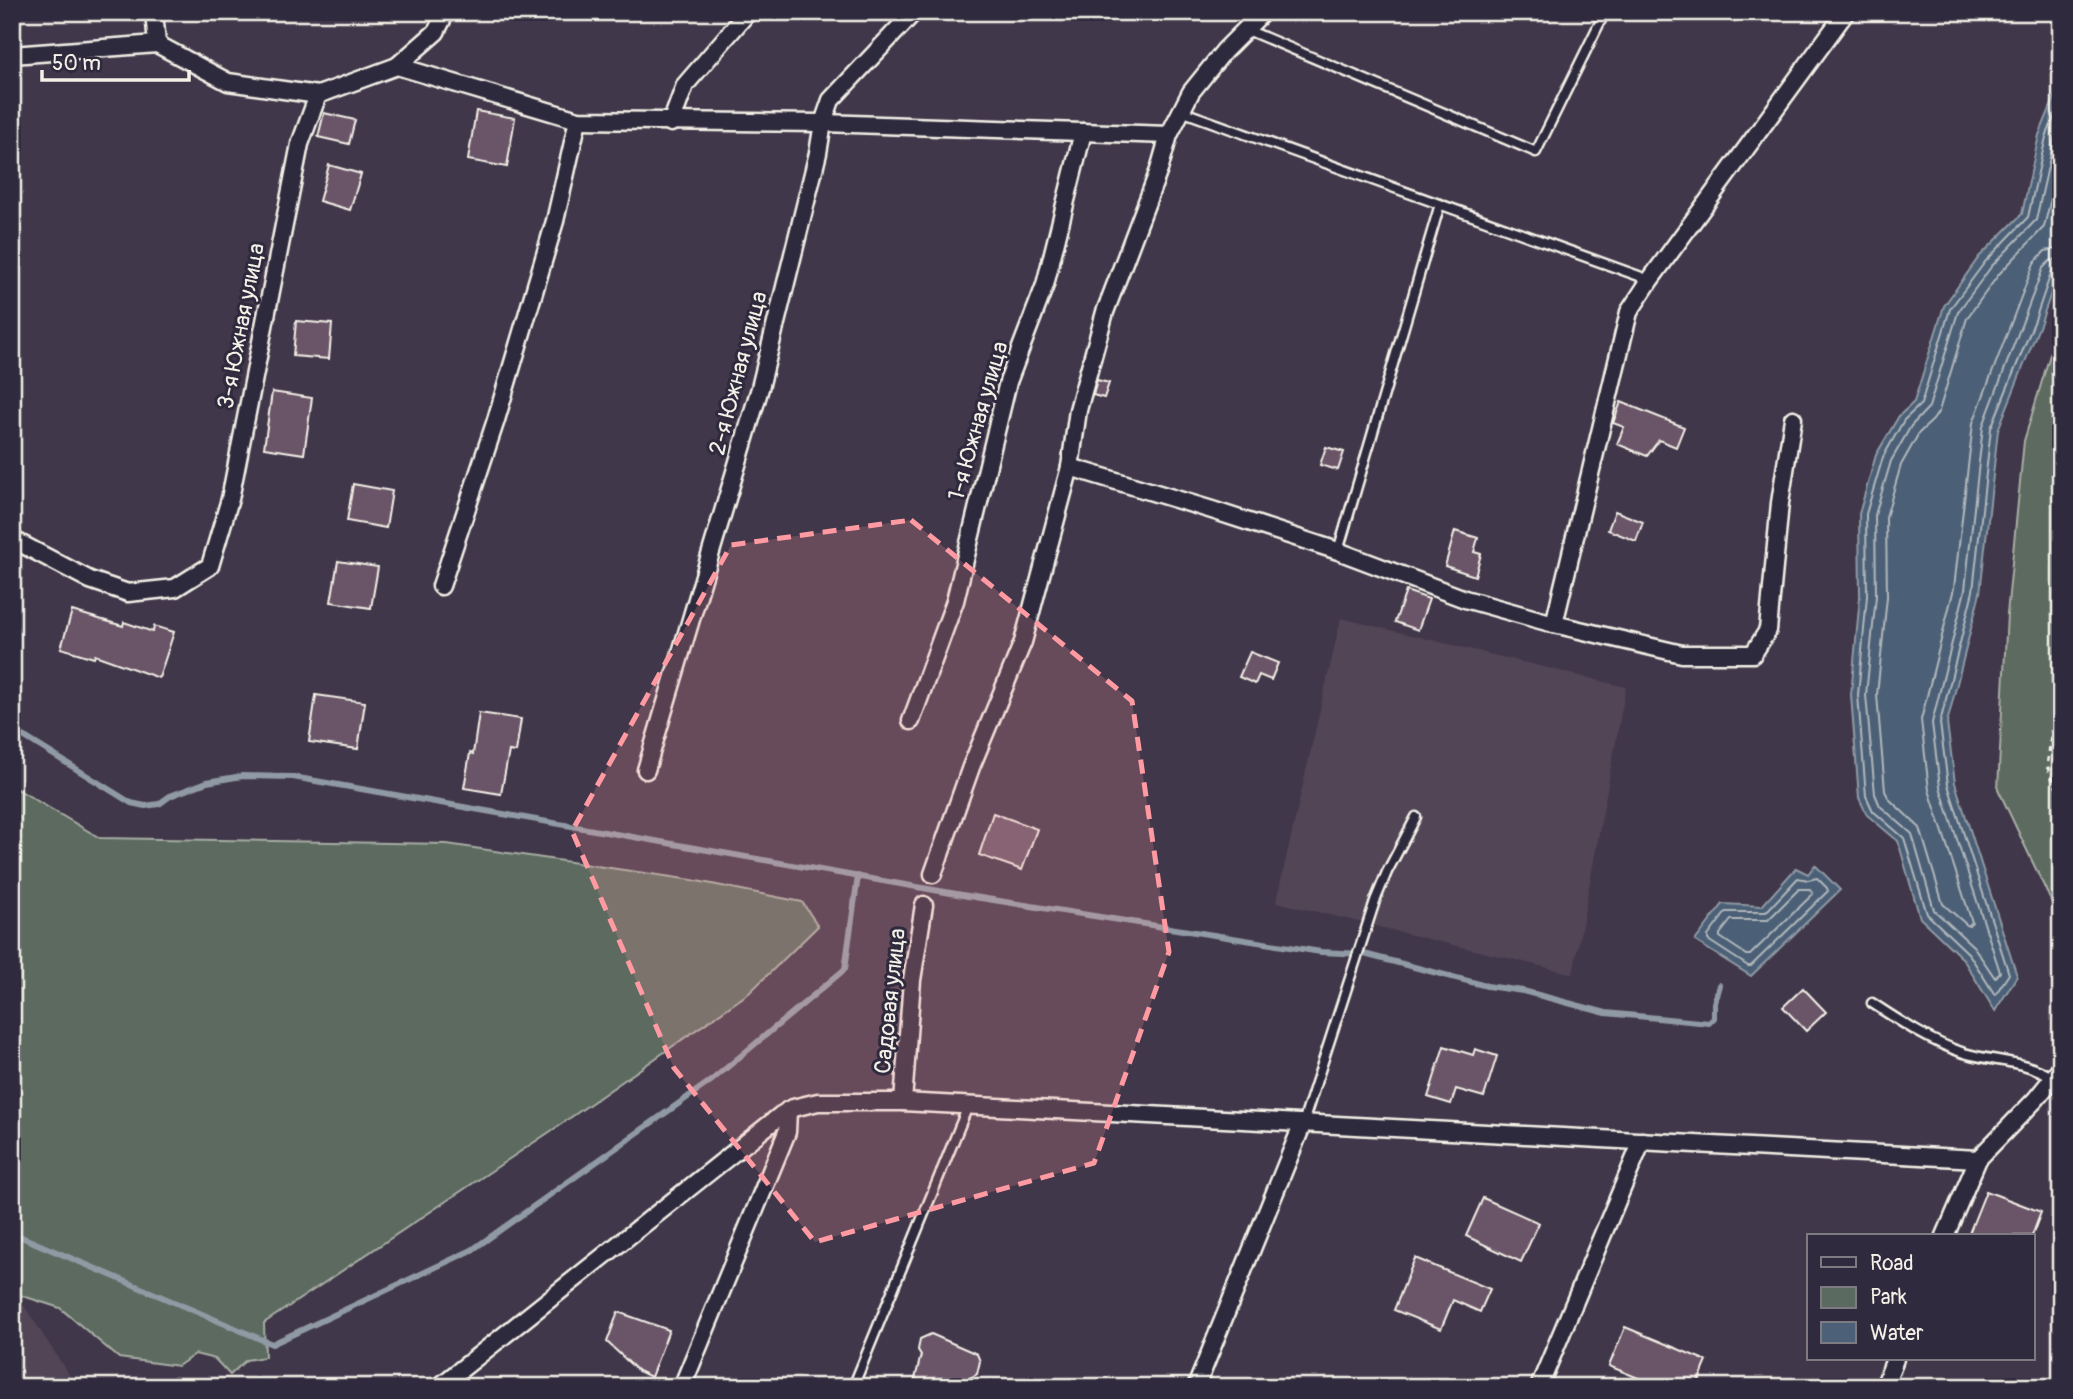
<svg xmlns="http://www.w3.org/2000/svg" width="2073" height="1399" font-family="Pangolin,sans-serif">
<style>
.built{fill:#514456}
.green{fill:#5b6a61;stroke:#a8aea4;stroke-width:2}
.water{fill:#4c6077;stroke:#8f9aa4;stroke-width:2}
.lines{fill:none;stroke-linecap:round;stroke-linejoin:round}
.shore{stroke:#b1b7bb;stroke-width:2}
.stream{stroke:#8f9aa4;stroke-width:6}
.building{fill:#6b5467;stroke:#f4f1e8;stroke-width:2}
.service-casing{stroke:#f4f1e8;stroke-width:13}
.minor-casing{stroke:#f4f1e8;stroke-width:21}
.path{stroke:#f4f1e8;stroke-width:3.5;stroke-dasharray:5 5;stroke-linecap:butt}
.service{stroke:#2f2a3d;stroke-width:8}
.minor{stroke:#2f2a3d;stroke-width:16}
.marked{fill:#ff9aa2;fill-opacity:0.2;stroke:#ff9aa2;stroke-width:5;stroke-dasharray:14 9;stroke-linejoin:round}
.labels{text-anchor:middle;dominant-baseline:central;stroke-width:6;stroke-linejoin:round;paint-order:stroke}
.street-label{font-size:23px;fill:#f4f1e8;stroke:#2f2a3d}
</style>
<rect width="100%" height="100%" fill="#41374a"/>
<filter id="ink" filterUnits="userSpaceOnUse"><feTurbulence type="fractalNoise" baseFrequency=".0143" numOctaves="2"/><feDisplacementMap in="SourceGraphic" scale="14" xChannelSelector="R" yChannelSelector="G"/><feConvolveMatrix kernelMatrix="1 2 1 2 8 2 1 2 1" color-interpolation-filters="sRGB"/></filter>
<g filter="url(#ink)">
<g class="built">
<polygon points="1341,618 1626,687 1573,974 1276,902"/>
<polygon points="23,1304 77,1387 12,1387 12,1311"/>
</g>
<g class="green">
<polygon points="2061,318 2061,922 1998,789 2007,614 2024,441"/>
<polygon points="12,786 100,838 447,844 692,880 802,902 818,926 749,993 557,1127 264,1323 265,1357 246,1360 230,1375 215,1359 195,1354 178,1366 119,1358 60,1308 20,1295 12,1296"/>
</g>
<g class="water">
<polygon points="2061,82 2061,265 2041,322 1998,430 1980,593 1947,723 1955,783 2017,976 1995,1011 1963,959 1920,918 1898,841 1867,815 1859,798 1851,695 1860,596 1859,514 1876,455 1899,416 1914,402 1944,306 1979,257 2022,214 2039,135"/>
<polygon points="1815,865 1840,890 1751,976 1695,941 1723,904 1762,906 1796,868 1808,874"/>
</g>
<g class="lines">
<g class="shore">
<polyline points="2061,101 2046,137 2028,217 1985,262 1950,309 1921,404 1904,420 1883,457 1866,514 1867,596 1858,695 1866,796 1873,811 1904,838 1927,914 1969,954 1995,995 2009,974 1948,785 1940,723 1973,591 1991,428 2035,320 2051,273 2055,268 2061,267"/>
<polyline points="2061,124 2054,140 2036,220 1991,267 1958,312 1929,407 1911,426 1891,461 1875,515 1876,596 1866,695 1875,794 1880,806 1912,834 1934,910 1974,947 1995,978 2000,972 1940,787 1932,723 1965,590 1983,426 2043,268 2050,261 2061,258"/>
<polyline points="2061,159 2044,227 1999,274 1967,318 1939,411 1933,420 1919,433 1901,465 1886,517 1887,597 1877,695 1885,791 1889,799 1920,828 1943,904 1968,926 1972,922 1929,790 1921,720 1954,588 1973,423 2034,263 2045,251 2061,248"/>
<polygon points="1798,878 1808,880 1817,878 1827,888 1828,891 1751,966 1748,966 1708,940 1708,936 1726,912 1766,912"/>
<polygon points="1799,889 1810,889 1813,894 1750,955 1747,955 1720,937 1720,934 1731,920 1768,920"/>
</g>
<g class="stream">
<polyline points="12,729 131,803 145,806 159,804 170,796 207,782 242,776 293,777 968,896 1321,952 1364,954 1487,986 1523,991 1606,1013 1709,1023 1714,1018 1714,1003 1719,985"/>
<polyline points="12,1233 272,1344 472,1250 712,1080 845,969 858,876"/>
</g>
</g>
<g class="building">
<polygon points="476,111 515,118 507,167 468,160"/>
<polygon points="324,113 355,120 349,144 318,137"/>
<polygon points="329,165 361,174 350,210 319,201"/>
<polygon points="296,321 332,324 329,359 293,356"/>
<polygon points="1097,380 1109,383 1104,398 1093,395"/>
<polygon points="272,392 312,398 304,454 264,448"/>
<polygon points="1621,402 1684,427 1676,447 1659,440 1647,456 1617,444 1624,427 1613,423"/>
<polygon points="1326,447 1344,452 1338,470 1320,465"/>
<polygon points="353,484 392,491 386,528 347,521"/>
<polygon points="1615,511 1643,522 1636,541 1608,530"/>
<polygon points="1455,531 1478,538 1474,552 1481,554 1475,576 1445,566"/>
<polygon points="338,561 378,567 371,608 331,602"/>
<polygon points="1406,591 1429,599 1418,630 1395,622"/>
<polygon points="72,611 123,626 124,622 153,632 154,626 174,632 159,678 95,655 94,658 61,648"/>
<polygon points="1250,652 1278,663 1271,680 1259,675 1255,684 1239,677"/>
<polygon points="316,695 365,702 358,749 309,742"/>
<polygon points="479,713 521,719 516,752 509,751 501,794 464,788 470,753 473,754"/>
<polygon points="993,813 1037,829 1022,870 979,855"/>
<polygon points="1803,988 1826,1012 1806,1031 1783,1007"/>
<polygon points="1444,1046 1473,1055 1475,1049 1497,1056 1484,1097 1456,1089 1451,1104 1428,1097"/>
<polygon points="1986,1191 2041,1212 2032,1236 1968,1236"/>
<polygon points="1483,1198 1539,1223 1521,1262 1466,1236"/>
<polygon points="1415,1258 1490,1289 1480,1312 1453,1300 1441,1329 1394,1310"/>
<polygon points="618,1312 669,1330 651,1377 638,1371 607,1342"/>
<polygon points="1625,1327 1707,1361 1696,1387 1660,1387 1609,1366"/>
<polygon points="931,1334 977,1354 980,1361 977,1374 970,1378 966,1387 913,1387 921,1355 918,1350 920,1339"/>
</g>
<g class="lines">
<defs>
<g id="service">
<polyline points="1245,29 1536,152 1605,12"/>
<polyline points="1181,111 1650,280"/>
<polyline points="1338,551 1440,204"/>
<path d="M1872,1003C1901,1022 1931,1042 1964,1053C1994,1062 2026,1060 2053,1078"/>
<polyline points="1303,1123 1375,901 1387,872 1416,817"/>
<polyline points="853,1387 968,1106"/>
</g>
<g id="minor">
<polyline points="154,12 157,44"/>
<polyline points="12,55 157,44 228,82 318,95 397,66 578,120 823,123 1169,135"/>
<polyline points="397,66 436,32 446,12"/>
<polyline points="671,123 685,85 748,12"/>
<polyline points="1070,467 1212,510 1338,551 1465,599 1554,624 1682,654 1753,654 1768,630 1780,503 1793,419"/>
<polyline points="12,539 90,580 128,593 175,588 210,566 230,499 300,144 318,95"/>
<polyline points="441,586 496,420 555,221 578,120"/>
<polyline points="1554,624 1629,312 1650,280 1846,12"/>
<polyline points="911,721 955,601 1008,382 1045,285 1083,132"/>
<polyline points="646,770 760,388 818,153 823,123 831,100 914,12"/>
<polyline points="933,874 971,767 1023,642 1070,467 1078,410 1105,312 1159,170 1169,135 1191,92 1224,51 1263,12"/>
<polyline points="903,1102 912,980 924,905"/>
<polyline points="1945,1236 1978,1159 2036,1099 2061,1068"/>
<polyline points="439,1387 781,1115 793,1108 818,1102 903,1102 1978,1159"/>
<polyline points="682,1387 787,1132 788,1110"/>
<polyline points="1196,1387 1303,1123"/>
<polyline points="1539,1387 1642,1141"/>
<polyline points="1884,1387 1895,1359"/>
</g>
</defs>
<use href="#service" class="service-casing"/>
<use href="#minor" class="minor-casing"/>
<polyline class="path" points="2061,709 2053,728 2047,766 2061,797"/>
<use href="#service" class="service"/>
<use href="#minor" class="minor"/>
</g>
</g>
<path class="marked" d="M911,520L1132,701L1169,952L1094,1163L815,1242L674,1068L572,831L731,545Z"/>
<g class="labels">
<g class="street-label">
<text transform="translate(241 326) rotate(-79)">3-я Южная улица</text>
<text transform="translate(738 373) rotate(-75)">2-я Южная улица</text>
<text transform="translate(978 421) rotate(-74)">1-я Южная улица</text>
<text transform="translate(890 1001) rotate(-84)">Садовая улица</text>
</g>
</g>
<rect width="2073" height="1399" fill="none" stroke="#2f2a3d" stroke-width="42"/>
<rect x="21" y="21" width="2031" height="1357" fill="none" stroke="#f4f1e8" stroke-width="2.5" filter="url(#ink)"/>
<rect x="1807" y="1234" width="228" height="126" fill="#2f2a3d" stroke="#7e7a81" stroke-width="2"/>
<rect x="1821" y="1257" width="35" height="10" fill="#2f2a3d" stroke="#7e7a81" stroke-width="2"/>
<text x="1870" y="1270" font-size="21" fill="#f4f1e8">Road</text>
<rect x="1821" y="1287" width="35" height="21" fill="#5b6a61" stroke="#7e7a81" stroke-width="2"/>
<text x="1870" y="1304" font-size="21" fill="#f4f1e8">Park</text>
<rect x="1821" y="1322" width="35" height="21" fill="#4c6077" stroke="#7e7a81" stroke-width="2"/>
<text x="1870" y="1340" font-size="21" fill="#f4f1e8">Water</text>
<path d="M42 70v10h147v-10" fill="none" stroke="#f4f1e8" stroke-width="3.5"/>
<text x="52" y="70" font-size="21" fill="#f4f1e8" stroke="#2f2a3d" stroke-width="5" paint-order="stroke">50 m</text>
</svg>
